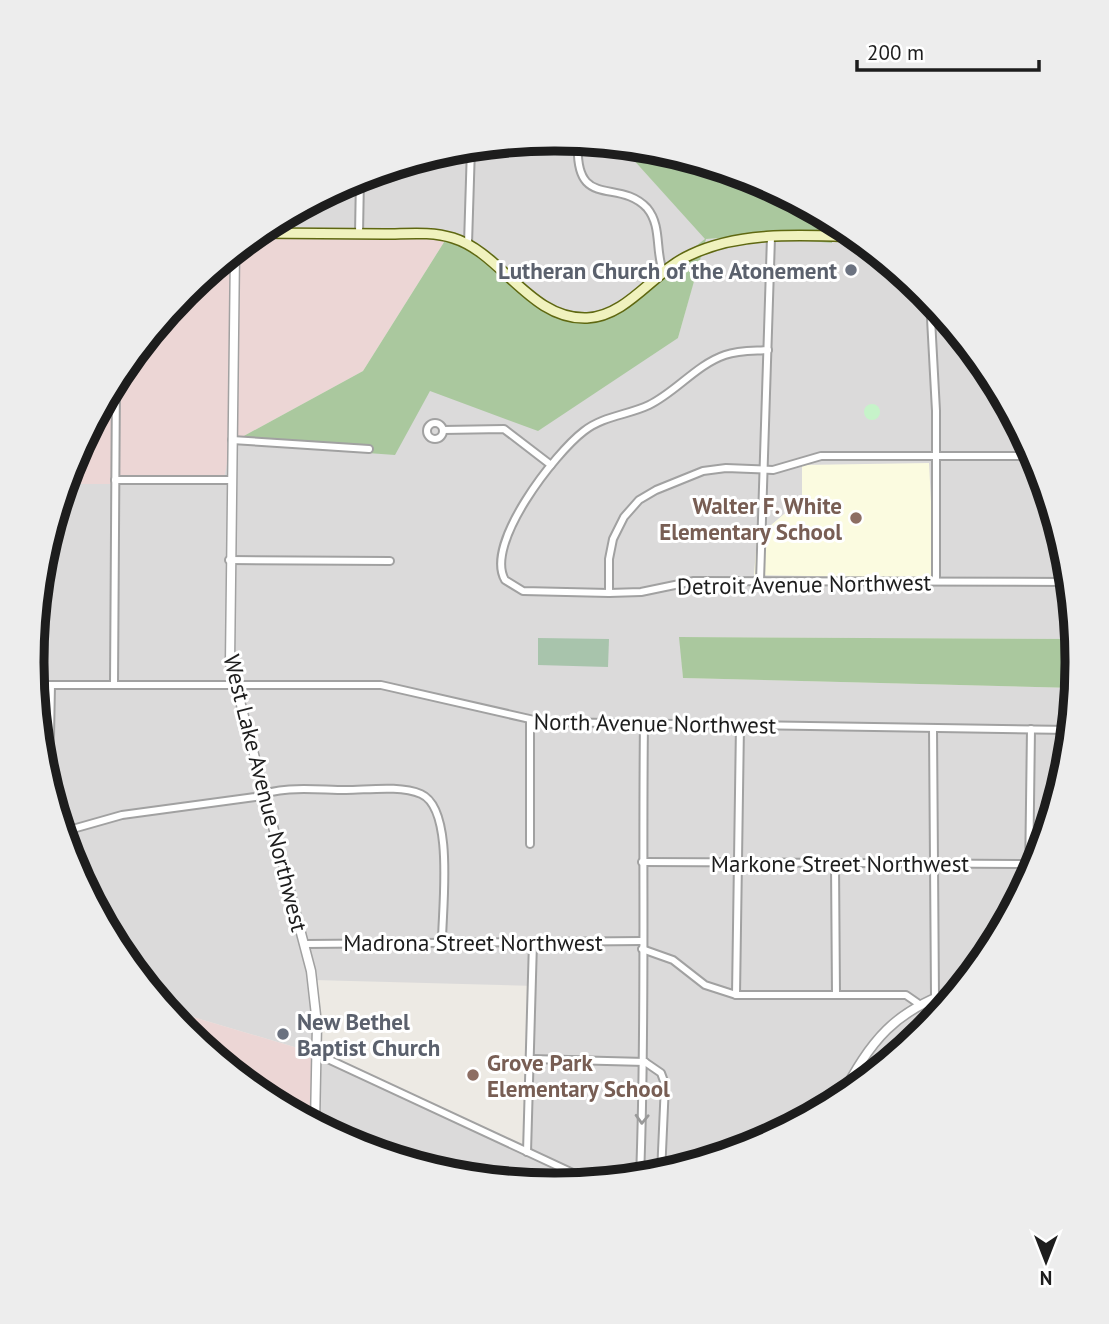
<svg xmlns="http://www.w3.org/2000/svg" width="1109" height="1324" font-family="'PT Sans',sans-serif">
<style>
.residential{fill:#dbdada;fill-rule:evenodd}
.commercial{fill:#ecd6d5}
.education{fill:#fbfbe0}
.forest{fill:#aac89e}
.cemetery{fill:#a8c4ac}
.park{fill:#c6f3c9}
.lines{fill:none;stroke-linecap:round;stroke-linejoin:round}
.minor-casing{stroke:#a1a1a1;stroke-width:10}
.tertiary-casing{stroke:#a1a1a1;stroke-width:11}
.secondary-casing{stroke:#5f6811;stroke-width:12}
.minor{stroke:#fff;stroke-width:6}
.tertiary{stroke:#fff;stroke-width:8}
.secondary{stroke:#f0f2be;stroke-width:9}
.oneway{stroke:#999}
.worship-dot{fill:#6b7280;stroke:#fff;stroke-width:2.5}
.education-dot{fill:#8d6e63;stroke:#fff;stroke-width:2.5}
.labels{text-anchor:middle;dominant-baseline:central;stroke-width:6;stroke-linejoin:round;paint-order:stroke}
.worship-label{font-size:23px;font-weight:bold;fill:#5b616d;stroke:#fff;text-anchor:end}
.education-label{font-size:23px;font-weight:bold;fill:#785e54;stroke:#fff;text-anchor:end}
.street-label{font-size:23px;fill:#1d1d1d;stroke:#fff}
.rim{fill:none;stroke:#1d1d1d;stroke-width:9}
</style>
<rect width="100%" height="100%" fill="#edeae4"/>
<path class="residential" d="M555,139L621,146L706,239L750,236L832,241V220L845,227L925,292L990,372L1038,462L1068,560L1075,639L680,637L683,678L1075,688L1067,764L1038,863L989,953L924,1032L845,1097L754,1145L656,1175L554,1185L452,1175L354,1145L313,1123L321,1055L166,1009L119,952L71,862L41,764L32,662L42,560L65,484H222L231,443L430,391L678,338L705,240L622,303L590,319L550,311L446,239L253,236L264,227L355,179L453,149ZM802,499L935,578L757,537ZM314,980L536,986L530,1153L321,1055Z"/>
<g class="commercial">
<polygon points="253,236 446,239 363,371 231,443 223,484 65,484 71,461 120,371 185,292"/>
<polygon points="166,1009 321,1055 313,1123 264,1097 184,1032"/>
</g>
<polygon class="education" points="929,463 935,578 754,575 757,537 802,499 802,465"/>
<g class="forest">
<polygon points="621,146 657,149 755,179 832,220 832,243 750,236 706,239 678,338 538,431 430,391 395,455 231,443 363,371 446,239 494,255 550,311 590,319 622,303 705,239"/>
<polygon points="679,637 1075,639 1075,688 683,678"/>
</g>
<polygon class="cemetery" points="538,638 609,639 608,667 538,665"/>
<circle class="park" cx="872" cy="412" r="8"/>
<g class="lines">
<defs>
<g id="minor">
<path d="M578,141C574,212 618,177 647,208C662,226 655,250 663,271"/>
<polyline points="359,234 360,177"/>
<polyline points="468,244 471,147"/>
<polyline points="930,300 936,411 936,581"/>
<path d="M768,350C754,351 739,350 725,355C696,365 676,392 649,405C628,415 603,416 584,431C555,453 484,544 505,580L523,591L609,593L641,592L694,581L1070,582"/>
<circle cx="435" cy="431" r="8"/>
<polyline points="443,430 504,429 551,465"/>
<polyline points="232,440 369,449"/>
<polyline points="115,480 231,480"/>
<polyline points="229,560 390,561"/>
<polyline points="760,581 771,237"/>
<polyline points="609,593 609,559 613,539 624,517 639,500 656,490 703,471 726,468 773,470 821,456 1035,456"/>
<polyline points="34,685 381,685 543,722 1071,730"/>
<polyline points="114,685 116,378"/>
<polyline points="933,728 935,997"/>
<polyline points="49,789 51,685"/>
<path d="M62,832L122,815L255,797C282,785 317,790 346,790C367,790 400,785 421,794C455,809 442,909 442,942"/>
<polyline points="530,844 530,721"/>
<polyline points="642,862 1037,864"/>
<polyline points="835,864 836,995"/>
<polyline points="1029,878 1031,729"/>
<polyline points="305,944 642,941"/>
<polyline points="642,949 673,960 705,985 736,995 906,995 919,1004"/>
<polyline points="736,995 740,725"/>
<polyline points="317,1054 590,1181"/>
<polyline points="531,1059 645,1062"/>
<polyline points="645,1062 661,1073 665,1084 661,1174"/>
<polyline points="527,1152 533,942"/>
<path d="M640,1177C646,1026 642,875 644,724"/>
</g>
<g id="tertiary">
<polyline points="235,251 230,663 311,971 317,1024 315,1124"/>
<path d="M840,1099C871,1040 894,1010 959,989"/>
</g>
<path id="secondary" d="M257,233C299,233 342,234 384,234C407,234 431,231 453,238C502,253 530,320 587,318C628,316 654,271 690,255C740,231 802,235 857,237"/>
</defs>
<use href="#minor" class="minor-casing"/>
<use href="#tertiary" class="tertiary-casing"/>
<use href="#secondary" class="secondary-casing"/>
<use href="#minor" class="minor"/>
<use href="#tertiary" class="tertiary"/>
<use href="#secondary" class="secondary"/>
</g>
<defs><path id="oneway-chevron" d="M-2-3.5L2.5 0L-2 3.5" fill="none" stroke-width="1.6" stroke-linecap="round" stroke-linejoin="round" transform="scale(1.75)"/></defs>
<use class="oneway" href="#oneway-chevron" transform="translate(642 1119) rotate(92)"/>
<g class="worship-dot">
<circle cx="851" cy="270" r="7"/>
<circle cx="283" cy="1034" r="7"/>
</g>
<g class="education-dot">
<circle cx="856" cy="518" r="7"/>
<circle cx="473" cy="1075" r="7"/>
</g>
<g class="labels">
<g class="worship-label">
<text x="837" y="270">Lutheran Church of the Atonement</text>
<text x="297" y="1021" text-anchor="start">New Bethel<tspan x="297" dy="26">Baptist Church</tspan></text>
</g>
<g class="education-label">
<text x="842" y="505">Walter F. White<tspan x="842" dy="26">Elementary School</tspan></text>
<text x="487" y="1062" text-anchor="start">Grove Park<tspan x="487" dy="26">Elementary School</tspan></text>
</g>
<g class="street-label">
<text transform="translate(804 584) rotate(-1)">Detroit Avenue Northwest</text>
<text transform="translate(655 723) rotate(1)">North Avenue Northwest</text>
<text transform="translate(266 793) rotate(76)">West Lake Avenue Northwest</text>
<text x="840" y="863">Markone Street Northwest</text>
<text x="473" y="942">Madrona Street Northwest</text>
</g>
</g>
<path d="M0 0H1109V1324H0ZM554 151H555A510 510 0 0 1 1065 661V663A510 510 0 0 1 555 1173H554A510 510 0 0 1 44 663V661A510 510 0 0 1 554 151Z" fill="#ededed" fill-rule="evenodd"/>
<path class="rim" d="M554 151H555A510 510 0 0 1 1065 661V663A510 510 0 0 1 555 1173H554A510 510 0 0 1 44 663V661A510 510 0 0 1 554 151Z"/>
<g transform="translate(1046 1261) rotate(180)" stroke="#ffffff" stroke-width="5" paint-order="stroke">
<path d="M0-5L12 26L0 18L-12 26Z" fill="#1d1d1d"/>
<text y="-10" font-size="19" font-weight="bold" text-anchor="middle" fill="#1d1d1d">N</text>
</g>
<path d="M857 60v10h182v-10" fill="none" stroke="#1d1d1d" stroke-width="3.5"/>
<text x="867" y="60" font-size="21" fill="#1d1d1d" stroke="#ffffff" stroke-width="5" paint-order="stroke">200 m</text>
</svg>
